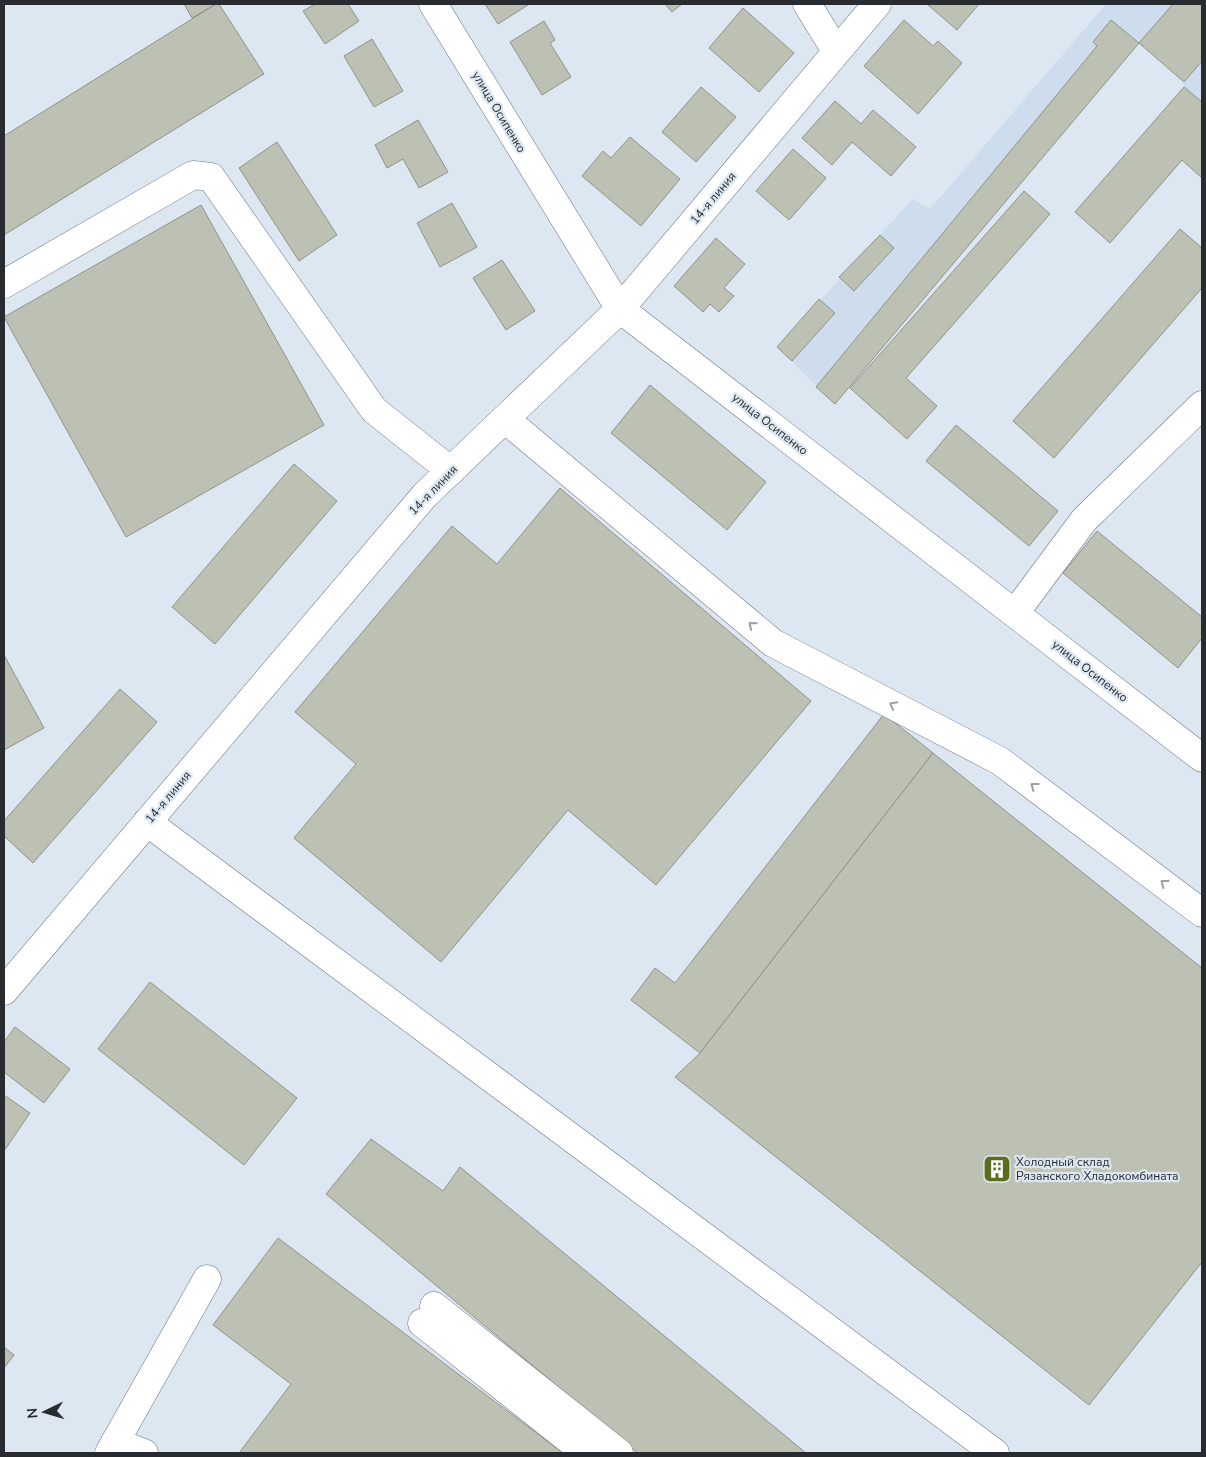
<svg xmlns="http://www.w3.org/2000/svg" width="1206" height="1457" font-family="'Nunito Sans',sans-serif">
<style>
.built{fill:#cdddee}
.building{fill:#bdc1b4;stroke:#8f9387}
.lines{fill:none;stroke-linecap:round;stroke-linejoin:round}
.minor-casing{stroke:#6c757f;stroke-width:29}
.minor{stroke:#fff;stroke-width:28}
.oneway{stroke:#9ea0a2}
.labels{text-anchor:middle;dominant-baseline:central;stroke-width:4.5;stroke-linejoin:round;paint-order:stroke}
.street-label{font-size:12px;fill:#282c30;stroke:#dde7f2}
.poi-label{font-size:12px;fill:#282c30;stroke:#dde7f2;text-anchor:start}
</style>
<rect width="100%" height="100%" fill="#dde7f2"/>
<polygon class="built" points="1106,4 1202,4 1202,102 1184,87 1184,82 1139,43 835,404 777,347 913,199 930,209"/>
<g class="building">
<polygon points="184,4 216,4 192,18"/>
<polygon points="216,4 219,4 264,74 4,235 4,136"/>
<polygon points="315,4 348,4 359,21 325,44 303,11"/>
<polygon points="485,4 527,4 528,5 498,24"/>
<polygon points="665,4 682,4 672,12"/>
<polygon points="927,4 979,4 957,30"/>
<polygon points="1173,4 1202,4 1202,61 1184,82 1139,43"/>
<polygon points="743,8 794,53 759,92 709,48"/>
<polygon points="904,20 933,46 938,41 962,63 918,114 864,66"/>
<polygon points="1111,20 1139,43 835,404 816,387 1097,46 1093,42"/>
<polygon points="544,21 555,40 550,43 571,77 542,95 510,42"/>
<polygon points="372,39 403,91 374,107 344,56"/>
<polygon points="701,87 736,117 696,162 662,132"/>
<polygon points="1184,87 1202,102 1202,178 1182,160 1110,243 1075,212"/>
<polygon points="835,101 861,124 873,110 916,147 891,176 852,142 832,165 802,138"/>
<polygon points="418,120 448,172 419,188 403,159 387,168 375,145"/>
<polygon points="630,137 680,179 641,226 582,176 603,151 611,158"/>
<polygon points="277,142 337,235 299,261 239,168"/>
<polygon points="793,149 826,178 789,220 756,191"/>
<polygon points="1024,191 1050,214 906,378 937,406 907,439 850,388"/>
<polygon points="452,203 477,247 440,267 417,223"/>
<polygon points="201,205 324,425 126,537 4,317"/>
<polygon points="1180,229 1202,248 1202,288 1054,458 1013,421"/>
<polygon points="880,235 894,248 854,291 839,277"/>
<polygon points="716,238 745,264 724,288 734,296 719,312 710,304 703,312 674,286"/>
<polygon points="502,260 535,311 506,330 473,278"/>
<polygon points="819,299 835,313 792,361 777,347"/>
<polygon points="650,385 766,482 727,530 611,433"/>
<polygon points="956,425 1058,511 1029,546 926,461"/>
<polygon points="294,464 337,501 215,644 172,607"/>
<polygon points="560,488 811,701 656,885 568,810 441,962 294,838 356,764 295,712 452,526 497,564"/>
<polygon points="1097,531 1202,617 1202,638 1178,668 1063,573"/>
<polygon points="4,655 44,728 4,750"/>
<polygon points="120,689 157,722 33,863 4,836 4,821"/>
<polygon points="884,714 933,753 700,1053 631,1000 655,968 675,983"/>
<polygon points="933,753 1202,968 1202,1262 1089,1405 675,1077 700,1053"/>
<polygon points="150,982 297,1098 244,1165 98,1049"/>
<polygon points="15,1027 70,1069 44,1103 4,1072 4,1042"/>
<polygon points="4,1095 30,1113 4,1151"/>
<polygon points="371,1139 443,1191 460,1167 806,1453 638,1453 326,1194"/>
<polygon points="278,1238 563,1453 239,1453 291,1384 213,1325"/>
<polygon points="4,1347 14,1355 4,1368"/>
</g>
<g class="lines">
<defs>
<g id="minor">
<polyline points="433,4 620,309 1202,758"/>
<polyline points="807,4 836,51"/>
<polyline points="4,284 193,175 211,177 374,410 451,471"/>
<polyline points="505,419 773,643 1000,761 1202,913"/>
<polyline points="1015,613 1084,520 1202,405"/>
<polyline points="147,822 995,1453"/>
<polyline points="4,991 425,495 620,309 877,4"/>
<polyline points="434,1306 619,1453"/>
<polyline points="422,1323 586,1453"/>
<polyline points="115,1442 144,1453"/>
<polyline points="109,1453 207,1279"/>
</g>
</defs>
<use href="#minor" class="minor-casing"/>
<use href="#minor" class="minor"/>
</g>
<defs><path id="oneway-chevron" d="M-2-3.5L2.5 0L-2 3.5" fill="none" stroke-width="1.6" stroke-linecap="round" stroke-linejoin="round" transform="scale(1.25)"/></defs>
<g class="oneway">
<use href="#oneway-chevron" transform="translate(752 625) rotate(-140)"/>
<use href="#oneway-chevron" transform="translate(893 705) rotate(-152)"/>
<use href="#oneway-chevron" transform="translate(1034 786) rotate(-143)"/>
<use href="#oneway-chevron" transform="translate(1164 883) rotate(-143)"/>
</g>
<defs>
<symbol id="building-square" viewBox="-11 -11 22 22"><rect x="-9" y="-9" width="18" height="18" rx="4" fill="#5a6d1b" stroke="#dde7f2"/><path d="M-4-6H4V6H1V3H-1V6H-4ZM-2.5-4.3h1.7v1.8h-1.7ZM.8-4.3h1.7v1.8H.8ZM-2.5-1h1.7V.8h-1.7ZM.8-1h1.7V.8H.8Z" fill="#fff"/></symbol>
</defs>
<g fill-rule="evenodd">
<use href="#building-square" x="981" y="1153" width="32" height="32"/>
</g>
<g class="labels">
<g class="street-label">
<text transform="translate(499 112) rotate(59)">улица Осипенко</text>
<text transform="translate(713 198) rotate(-50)">14-я линия</text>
<text transform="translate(770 424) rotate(38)">улица Осипенко</text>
<text transform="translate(433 490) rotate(-46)">14-я линия</text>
<text transform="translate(1090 671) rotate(38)">улица Осипенко</text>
<text transform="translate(168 797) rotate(-50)">14-я линия</text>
</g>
<g class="poi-label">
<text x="1016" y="1162">Холодный склад<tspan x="1016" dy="14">Рязанского Хладокомбината</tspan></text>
</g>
</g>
<rect width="1206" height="1457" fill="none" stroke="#282c30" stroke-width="10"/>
<g transform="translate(45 1412) rotate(265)" stroke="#dde7f2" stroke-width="4" paint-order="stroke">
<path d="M0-4L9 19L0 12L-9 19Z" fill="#282c30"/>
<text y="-8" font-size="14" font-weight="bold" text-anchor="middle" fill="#282c30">N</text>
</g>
</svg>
